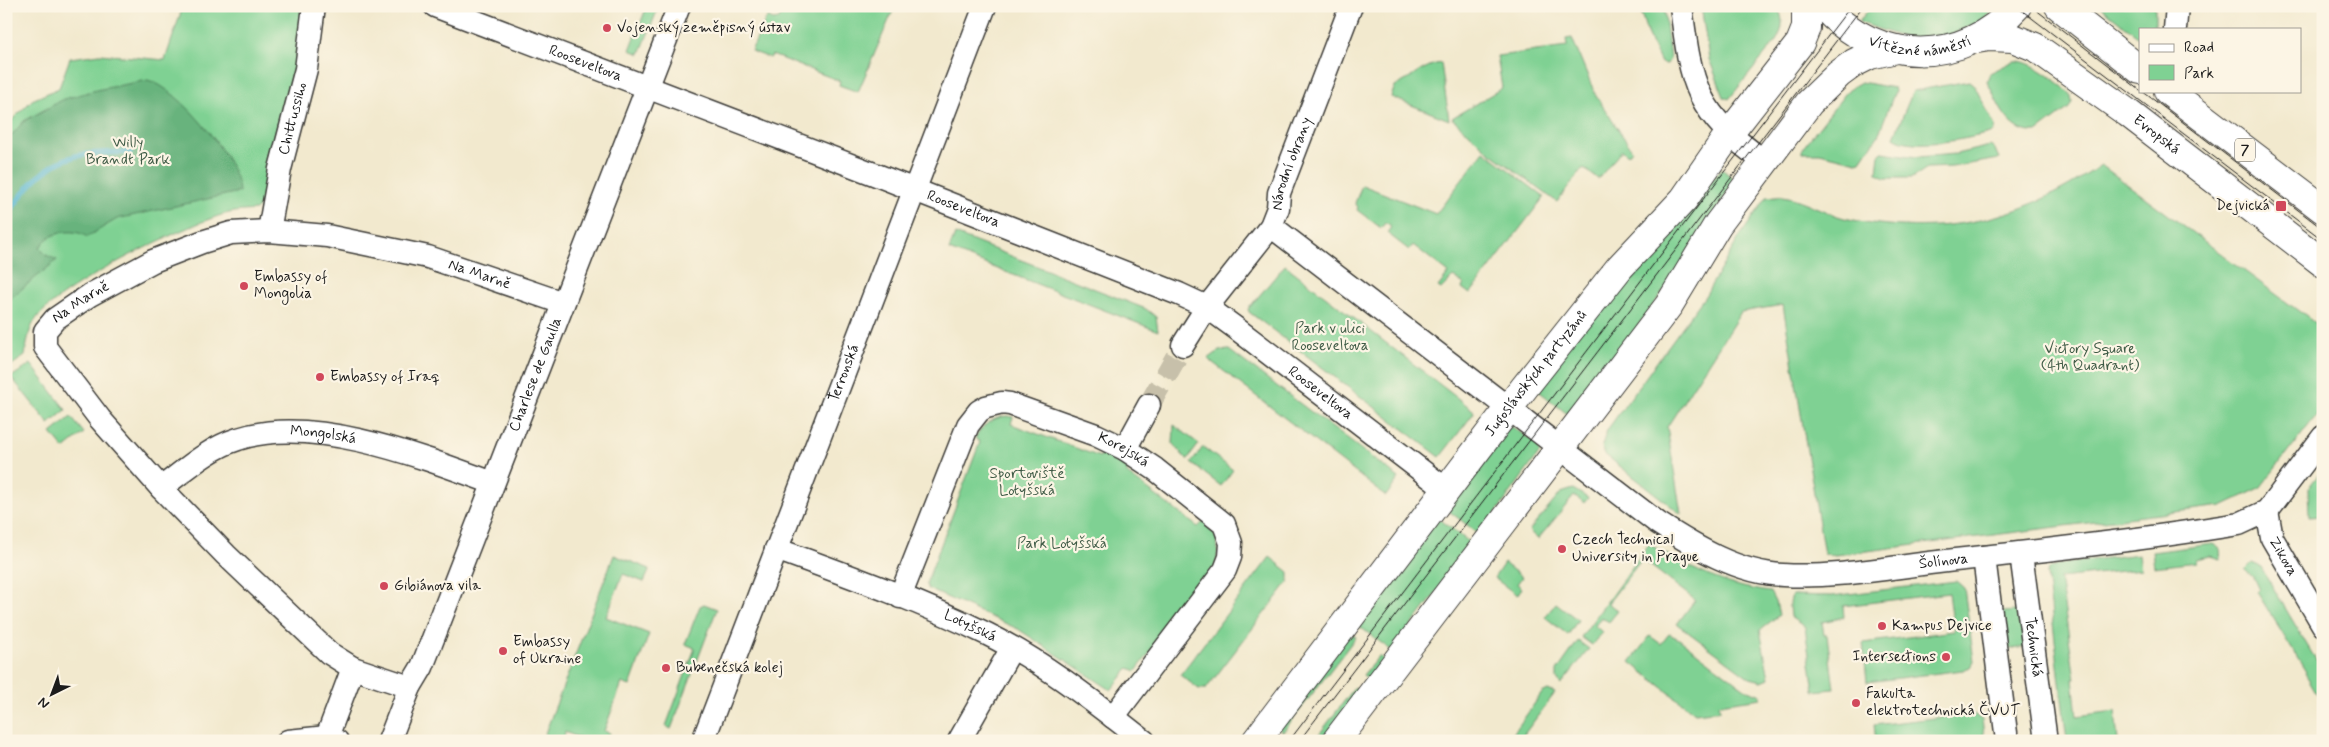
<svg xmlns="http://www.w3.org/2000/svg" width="2329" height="747" font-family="Mynerve,sans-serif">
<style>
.green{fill:#7fd193;stroke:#4e7658}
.forest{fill:#67b37d;stroke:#42684c}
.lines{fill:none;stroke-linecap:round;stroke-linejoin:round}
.stream{stroke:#50b3cf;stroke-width:5.5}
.minor-tunnel{stroke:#c7c0aa;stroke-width:22;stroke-dasharray:22 11;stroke-linecap:butt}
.minor-casing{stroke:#3c3b37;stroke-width:25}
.major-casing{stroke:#3c3b37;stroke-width:30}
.minor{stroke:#fff;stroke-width:22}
.major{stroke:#fff;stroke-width:28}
.tram{stroke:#1c1c1c;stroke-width:1}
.poi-dot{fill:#d1495b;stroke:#fcf5e5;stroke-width:2}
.labels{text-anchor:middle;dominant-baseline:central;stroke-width:4.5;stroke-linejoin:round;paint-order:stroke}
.shield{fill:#fcf5e5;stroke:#5f5d58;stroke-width:1}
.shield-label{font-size:14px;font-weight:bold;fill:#1c1c1c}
.poi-label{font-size:15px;fill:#1c1c1c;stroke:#fcf5e5;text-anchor:start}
.street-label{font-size:15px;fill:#1c1c1c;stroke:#fcf5e5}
.park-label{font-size:15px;fill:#3f5b46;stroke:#fcf5e5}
</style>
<rect width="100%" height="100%" fill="#fcf5e5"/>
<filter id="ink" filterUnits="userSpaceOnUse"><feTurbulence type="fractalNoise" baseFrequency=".02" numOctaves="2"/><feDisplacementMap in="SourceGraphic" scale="10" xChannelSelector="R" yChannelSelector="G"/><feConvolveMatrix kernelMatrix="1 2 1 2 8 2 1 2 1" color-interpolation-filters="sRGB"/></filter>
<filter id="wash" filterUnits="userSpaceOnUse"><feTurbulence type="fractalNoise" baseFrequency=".0096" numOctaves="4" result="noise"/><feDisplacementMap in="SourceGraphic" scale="20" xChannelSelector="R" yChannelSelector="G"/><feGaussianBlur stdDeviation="1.12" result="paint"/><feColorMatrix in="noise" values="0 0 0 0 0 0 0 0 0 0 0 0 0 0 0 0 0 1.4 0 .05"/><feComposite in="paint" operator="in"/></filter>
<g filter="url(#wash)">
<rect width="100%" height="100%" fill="#f2e9ce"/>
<g class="green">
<path d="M183,6H302L298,59L263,200L256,210C246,211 235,211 225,214C185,225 55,288 34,322C28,332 27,345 25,356L6,369V126L32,100L59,88L70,58L100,54L165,60Z"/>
<polygon points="647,6 659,6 640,54 630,50"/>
<polygon points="786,6 895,6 858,92 839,85 840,81 832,78 772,55 770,58 751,51 767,17 773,20 779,19"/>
<polygon points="1639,6 1664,6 1670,59 1667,64 1661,63 1648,36"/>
<path d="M1701,6H1777C1784,19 1784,28 1776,41L1729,99L1724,97L1709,59Z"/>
<polygon points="1871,6 1999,6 1981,21 1949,36 1910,40 1859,22"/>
<polygon points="2099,6 2155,6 2155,29 2140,29 2139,37"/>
<polygon points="1572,38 1596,96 1632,150 1628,155 1622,150 1598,179 1583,168 1557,202 1488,151 1452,118 1502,88 1497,56 1567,47 1566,39"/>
<path d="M2014,61C2030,59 2062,83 2071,96L2072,102L2069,108L2037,132C2008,135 1997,101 1987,81L1990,73Z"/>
<path d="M1441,63L1449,120L1391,97L1395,86C1412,79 1423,65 1441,63Z"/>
<path d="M1969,81L1974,85L1995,126L1993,132C1973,138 1911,151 1894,137L1913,91Z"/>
<polygon points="1861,82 1894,88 1895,91 1878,136 1861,161 1857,162 1820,153 1802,153 1802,149 1849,89"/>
<polygon points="1990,146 1995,149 1999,159 1952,167 1927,168 1912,178 1884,178 1877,173 1879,155 1882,152 1917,157 1956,154"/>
<polygon points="1484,151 1544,197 1470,294 1462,288 1464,284 1453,277 1441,289 1438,287 1449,273 1413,245 1409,250 1387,233 1391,227 1389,224 1385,223 1381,228 1357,210 1358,207 1355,203 1362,185 1436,214"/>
<path d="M2101,165L2323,329V407L2260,488L2222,506L1836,555L1824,554L1783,305L1741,312L1667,427L1681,514L1603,453L1602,445L1607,430L1705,296L1740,236L1767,197C1772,197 1778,195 1783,196C1800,198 1825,213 1844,218C1940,239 2021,221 2101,165Z"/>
<polygon points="1722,169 1735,180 1678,271 1571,417 1535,388 1621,278"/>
<polygon points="955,234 1146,309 1156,317 1158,331 949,250"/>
<polygon points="1285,265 1473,410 1474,413 1440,457 1249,312 1248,309"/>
<polygon points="1229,350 1399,478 1386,496 1208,359 1219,351"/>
<polygon points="31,364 66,410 49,424 11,377"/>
<path d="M1006,416L1013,417L1011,424L1100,457L1103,449L1131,465L1126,473L1198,527L1204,521C1219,533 1220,549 1215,567L1136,671L1129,668L1111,690L1018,629L928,589L926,584L980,442L975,438C981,426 992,418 1006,416Z"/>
<polygon points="71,417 84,433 64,449 51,433"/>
<polygon points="1174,425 1199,444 1187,460 1173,444"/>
<polygon points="1512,427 1536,443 1540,452 1480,535 1445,508 1507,428"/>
<polygon points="1203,447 1233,470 1221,486 1191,463"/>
<polygon points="2323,469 2321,516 2309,517 2308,488"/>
<polygon points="1573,489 1588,498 1584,503 1574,496 1538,539 1529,531 1561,493"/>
<polygon points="1437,517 1473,545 1392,651 1356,624"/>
<path d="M1649,544C1689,568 1723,586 1770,592L1777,606L1779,615L1760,630L1769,678L1762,681L1750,678L1677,624L1695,600L1642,559L1608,603L1618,611L1609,622L1601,617L1595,626L1602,632L1592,645L1581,637Z"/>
<polygon points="2213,544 2220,549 2221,559 2211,556 2196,559 2196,562 2154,567 2152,552"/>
<polygon points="2139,554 2141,569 2060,578 2075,679 2073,679 2077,716 2115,711 2118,741 2067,741 2047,573 2049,569 2060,564"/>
<polygon points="614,555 650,569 644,582 623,574 606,617 649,634 630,686 622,683 604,731 610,733 607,741 587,741 565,732 564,741 542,741"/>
<polygon points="1270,557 1289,572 1289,581 1206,689 1199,689 1180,675"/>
<polygon points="1504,563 1522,577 1517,584 1522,588 1517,595 1494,578"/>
<polygon points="2252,563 2261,567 2323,672 2323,704 2305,673 2306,672 2257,592 2259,590 2253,577 2245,570"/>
<polygon points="1956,581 1964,588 1974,661 1970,667 1963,670 1867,682 1863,643 1954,631 1949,593 1843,606 1844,617 1822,622 1824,635 1827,635 1834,689 1814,691 1805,627 1790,617 1789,606 1792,595 1832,596"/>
<polygon points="1556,603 1578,620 1568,635 1545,617"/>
<polygon points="704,604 717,609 671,729 666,726 695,648 685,644 700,606"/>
<polygon points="2022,610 2027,647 2001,650 1996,613"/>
<polygon points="1349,632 1356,637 1283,732 1278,728"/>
<polygon points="1669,634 1679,639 1745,689 1761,695 1761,698 1719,704 1720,710 1695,713 1630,662 1650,636 1661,644"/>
<polygon points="1578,641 1589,649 1561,685 1557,679 1557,671"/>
<polygon points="1379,656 1385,660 1322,741 1314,741 1355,687 1359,690 1368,679 1363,675"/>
<polygon points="1548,690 1555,693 1519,741 1508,741 1542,693"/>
<polygon points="1969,714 1975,715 1982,720 1985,741 1876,741 1874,725"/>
</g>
<path class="forest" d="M148,80C179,88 239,161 239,192L117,219L87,237C74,227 47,232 40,248L46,255L57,260L6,302V142L24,121L64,99L96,90Z"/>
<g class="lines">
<g class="stream">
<path d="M6,218C23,191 43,164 76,156C93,152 113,153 130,152"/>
<polyline points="6,257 6,265"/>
</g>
</g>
</g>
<g filter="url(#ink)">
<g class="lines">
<polyline class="minor-tunnel" points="1149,405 1183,345"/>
<defs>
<g id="minor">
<path id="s1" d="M435,6L874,174L1179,294L1207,307L1237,329L1448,491"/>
<path d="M1681,6C1691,86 1696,113 1764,161"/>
<polyline points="2175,29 2177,6"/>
<path id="s2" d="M1271,226L1658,523C1695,547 1738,573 1783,575C1834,578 1887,568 1938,562C2039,551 2140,540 2239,524L2267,511L2323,437"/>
<path id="s3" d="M269,231L280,169L306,69L314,6"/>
<path id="s4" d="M1183,345L1207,307L1271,226L1278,208L1279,193L1351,6"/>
<polyline points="1125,449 1149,405"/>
<path id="s5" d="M161,488C185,470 209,448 238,439C312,414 422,457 493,483"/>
<path id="s6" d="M2267,511L2272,538L2323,625"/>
<path id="s7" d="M776,549C847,575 920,601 987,634C1044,662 1095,703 1144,741"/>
<path id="s8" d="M2021,554L2046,741"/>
<polyline points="1984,557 2007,741"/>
<path id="s9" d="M900,597L968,425L979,411L986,407L1002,403L1010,404L1096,435L1125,449L1155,469L1224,524L1231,543L1230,557L1225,570L1113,717"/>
<path id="s10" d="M410,687L353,668L329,653L226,555L161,488L100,419L45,347V331L55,319L90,295L153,261L202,242L231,233L269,231L327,236L428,257L563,303"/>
<polyline points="327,737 353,668"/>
<polyline points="288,741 327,737 337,741"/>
<path id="s11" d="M389,741L410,687L422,667L679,6"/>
<path id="s12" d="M703,741L985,6"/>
<polyline points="959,741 1012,648"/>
</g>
<g id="major">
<path id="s13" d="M1823,6C1877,66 1963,67 2017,6"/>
<polyline points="2059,6 2140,70"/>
<path id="s14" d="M1977,39L1989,37L2013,38L2035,47L2128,113L2323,263"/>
<polyline points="2168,91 2323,209"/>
<path id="s15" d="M1256,741L1524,388L1620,267L1684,199L1729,134L1800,43L1806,28V6"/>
<polyline points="1336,741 1669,305 1718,224 1809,103 1839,74 1854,63 1870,55 1896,49"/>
</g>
</defs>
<use href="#minor" class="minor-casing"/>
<use href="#major" class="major-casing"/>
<use href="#minor" class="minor"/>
<use href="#major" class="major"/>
<g class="tram">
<polyline points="2016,6 2323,240"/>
<polyline points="2031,6 2140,90"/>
<polyline points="2142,91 2323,229"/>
<polyline points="1289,741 1851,6"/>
<polyline points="1299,741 1863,6"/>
</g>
</g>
</g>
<g class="poi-dot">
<circle cx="607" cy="28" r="5"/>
<rect x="2275" y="200" width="12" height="12" rx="2.5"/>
<circle cx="244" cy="286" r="5"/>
<circle cx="320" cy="377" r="5"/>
<circle cx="1562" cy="549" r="5"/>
<circle cx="384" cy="586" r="5"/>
<circle cx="1882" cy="626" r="5"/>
<circle cx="503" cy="651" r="5"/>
<circle cx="1946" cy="657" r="5"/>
<circle cx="666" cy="668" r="5"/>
<circle cx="1856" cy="703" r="5"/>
</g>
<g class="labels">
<rect class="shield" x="2235" y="138.5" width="20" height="23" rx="4"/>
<g class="shield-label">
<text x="2245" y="150">7</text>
</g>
<g class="poi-label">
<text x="617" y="28">Vojenský zeměpisný ústav</text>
<text x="2270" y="206" text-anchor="end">Dejvická</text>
<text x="254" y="277">Embassy of<tspan x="254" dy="17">Mongolia</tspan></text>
<text x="330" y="377">Embassy of Iraq</text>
<text x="1572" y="540">Czech Technical<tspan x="1572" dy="17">University in Prague</tspan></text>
<text x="394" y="586">Gibiánova vila</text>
<text x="1892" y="626">Kampus Dejvice</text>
<text x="513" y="642">Embassy<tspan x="513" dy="17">of Ukraine</tspan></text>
<text x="1936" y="657" text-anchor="end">Intersections</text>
<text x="676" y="668">Bubenečská kolej</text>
<text x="1866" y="694">Fakulta<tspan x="1866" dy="17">elektrotechnická ČVUT</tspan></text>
</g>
<g class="street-label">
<text stroke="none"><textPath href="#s13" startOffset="110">Vítězné náměstí</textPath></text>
<text stroke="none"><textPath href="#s1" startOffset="161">Rooseveltova</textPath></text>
<text stroke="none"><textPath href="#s3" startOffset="115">Chittussiho</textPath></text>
<text stroke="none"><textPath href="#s14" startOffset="210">Evropská</textPath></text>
<text stroke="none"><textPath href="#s4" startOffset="214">Národní obrany</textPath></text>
<text stroke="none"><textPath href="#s1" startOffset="566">Rooseveltova</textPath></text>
<text stroke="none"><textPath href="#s10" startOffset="989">Na Marně</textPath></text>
<text stroke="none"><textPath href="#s10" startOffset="569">Na Marně</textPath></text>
<text stroke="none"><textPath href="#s12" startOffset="394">Terronská</textPath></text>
<text stroke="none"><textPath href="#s11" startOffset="395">Charlese de Gaulla</textPath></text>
<text stroke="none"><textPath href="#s15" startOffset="462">Jugoslávských partyzánů</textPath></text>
<text stroke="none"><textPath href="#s1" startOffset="971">Rooseveltova</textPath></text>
<text stroke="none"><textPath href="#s5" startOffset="178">Mongolská</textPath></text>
<text stroke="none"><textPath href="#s9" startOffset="358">Korejská</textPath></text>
<text stroke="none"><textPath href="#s6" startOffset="49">Zikova</textPath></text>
<text stroke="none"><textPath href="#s2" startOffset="786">Šolínova</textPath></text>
<text stroke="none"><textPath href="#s7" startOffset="209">Lotyšská</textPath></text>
<text stroke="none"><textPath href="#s8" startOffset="94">Technická</textPath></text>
</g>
<g class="park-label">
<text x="128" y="143">Willy<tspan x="128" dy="17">Brandt Park</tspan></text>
<text x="1330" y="329">Park v ulici<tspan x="1330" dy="17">Rooseveltova</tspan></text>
<text x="2090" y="349">Victory Square<tspan x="2090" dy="17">(4th Quadrant)</tspan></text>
<text x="1027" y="474">Sportoviště<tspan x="1027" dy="17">Lotyšská</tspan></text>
<text x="1062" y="544">Park Lotyšská</text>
</g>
</g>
<rect width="2329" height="747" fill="none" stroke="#fcf5e5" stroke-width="25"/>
<rect x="2139" y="28" width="162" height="65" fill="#fcf5e5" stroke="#a29e95"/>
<rect x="2149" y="44" width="25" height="8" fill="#ffffff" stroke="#a29e95"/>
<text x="2184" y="52" font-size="15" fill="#1c1c1c">Road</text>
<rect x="2149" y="65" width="25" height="15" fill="#7fd193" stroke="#a29e95"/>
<text x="2184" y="78" font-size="15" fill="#1c1c1c">Park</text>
<g transform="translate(52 694) rotate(222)" stroke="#fcf5e5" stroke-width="4" paint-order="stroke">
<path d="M0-4L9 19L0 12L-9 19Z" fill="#1c1c1c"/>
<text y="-8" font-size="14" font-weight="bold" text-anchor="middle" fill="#1c1c1c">N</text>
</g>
</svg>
